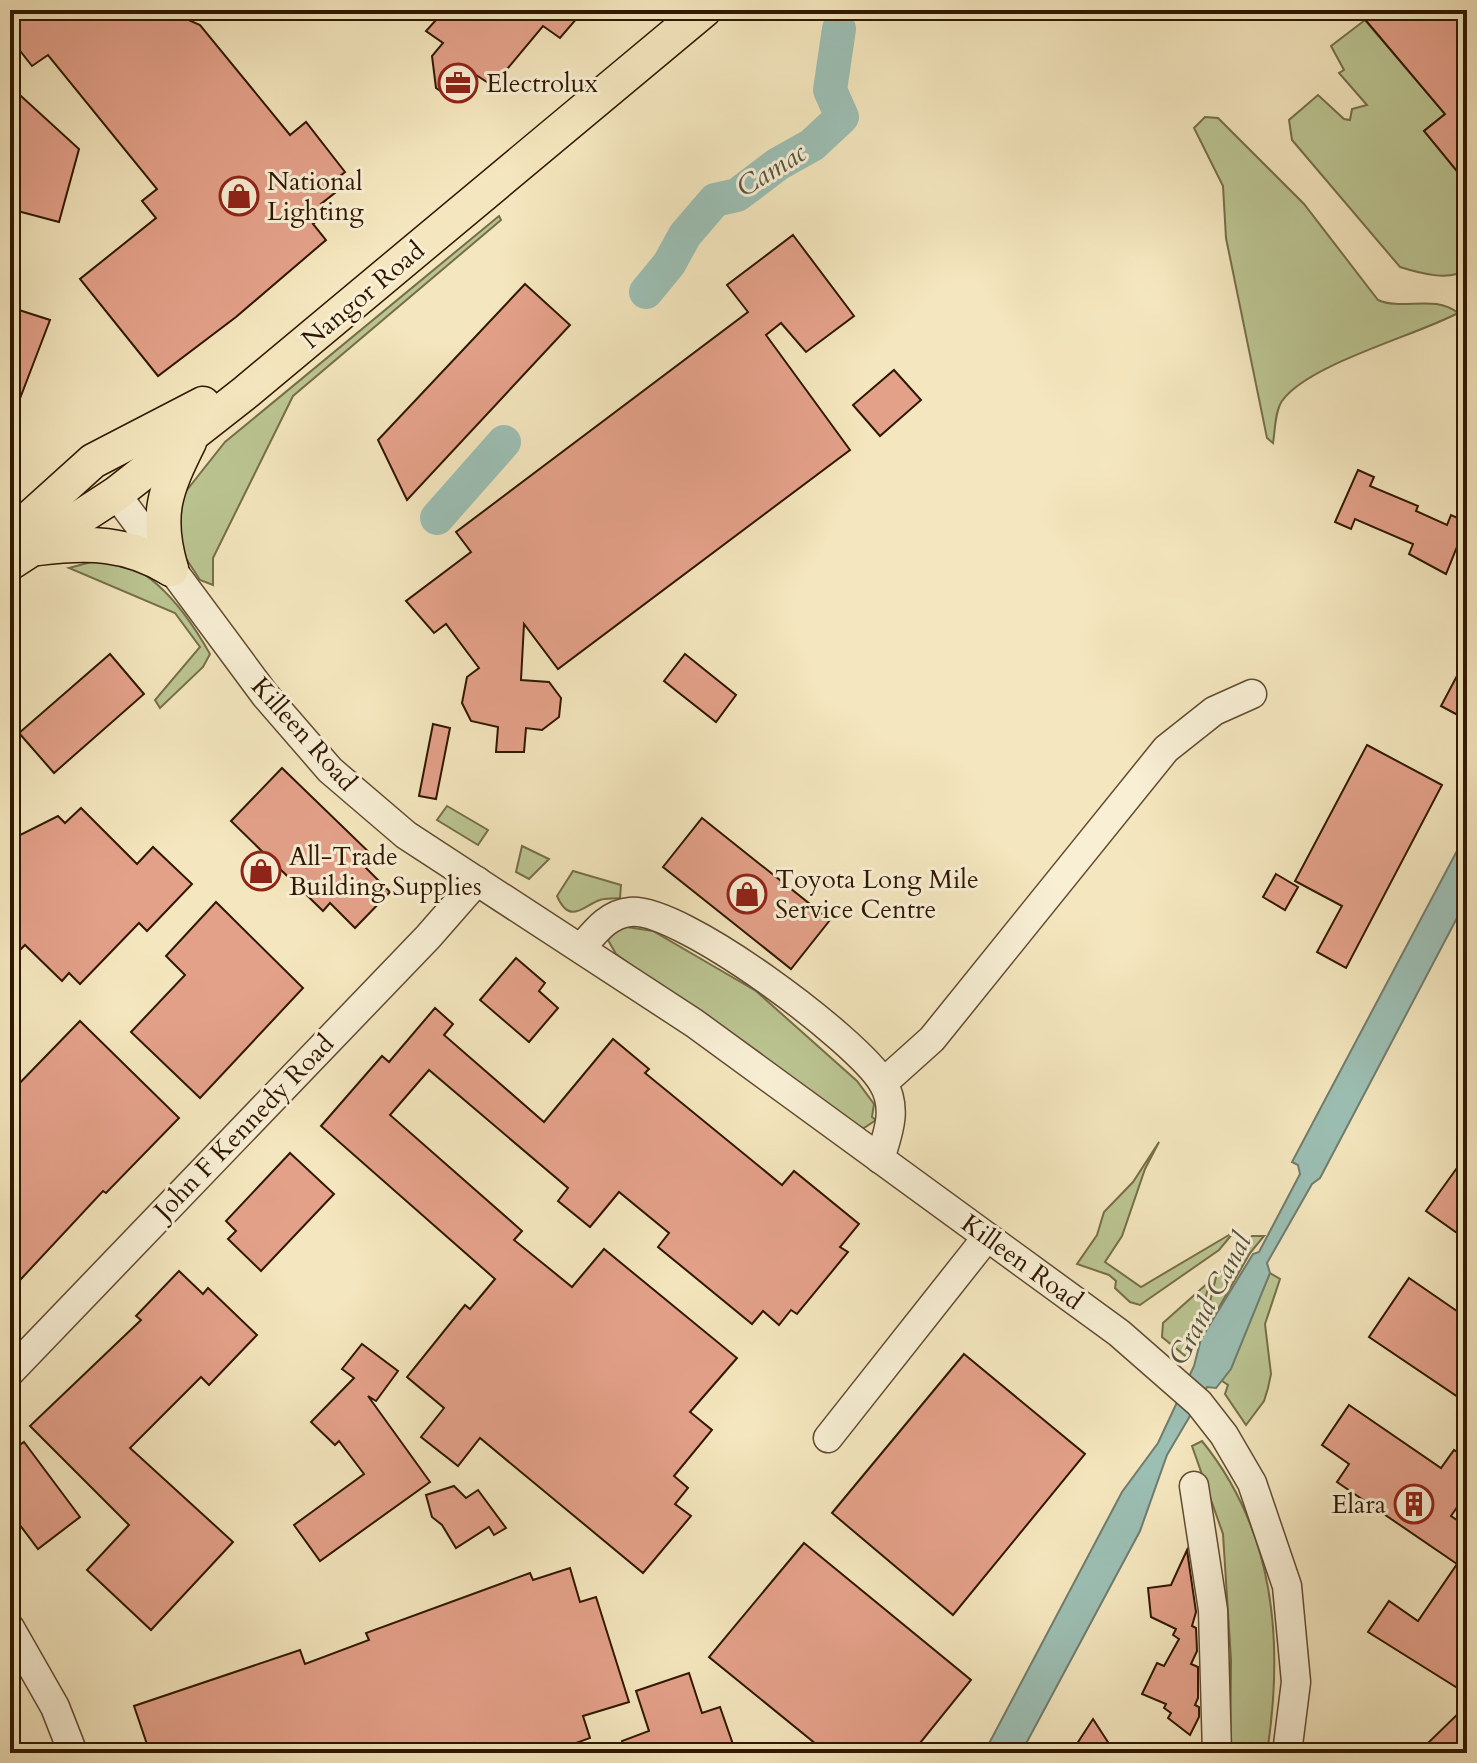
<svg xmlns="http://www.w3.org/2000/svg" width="1477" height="1763" font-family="Cardo,serif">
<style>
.green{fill:#bbc592;stroke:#766e49;stroke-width:2}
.water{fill:#9cbfb4;stroke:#717c6c;stroke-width:2}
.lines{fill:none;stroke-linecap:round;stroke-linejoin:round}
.river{stroke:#9cbfb4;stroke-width:34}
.building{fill:#e4a18a;stroke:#301700;stroke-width:2}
.minor-casing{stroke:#614b30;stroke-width:31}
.major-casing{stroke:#301700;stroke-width:37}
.minor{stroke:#f8efd5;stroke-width:28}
.major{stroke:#f4e6be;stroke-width:34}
.labels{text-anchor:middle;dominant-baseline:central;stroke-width:6;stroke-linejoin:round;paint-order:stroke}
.poi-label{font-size:26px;fill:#301700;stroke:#f8efd5;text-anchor:start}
.street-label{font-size:26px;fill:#301700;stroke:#f8efd5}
.water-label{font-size:28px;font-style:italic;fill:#56523f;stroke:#f8efd5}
</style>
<rect width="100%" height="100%" fill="#f4e6be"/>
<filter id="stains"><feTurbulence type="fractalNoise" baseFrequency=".0025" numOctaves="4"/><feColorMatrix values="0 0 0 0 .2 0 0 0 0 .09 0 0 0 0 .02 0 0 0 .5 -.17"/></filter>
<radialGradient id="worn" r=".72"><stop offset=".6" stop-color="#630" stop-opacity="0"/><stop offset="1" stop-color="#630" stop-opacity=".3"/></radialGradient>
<g class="green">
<path d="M1365,20L1445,114L1424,131L1456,169L1462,165L1467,171V269C1450,282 1419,273 1400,267L1292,140L1289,120L1318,95L1344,119L1350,120L1352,109L1367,105L1339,73L1344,70L1331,46Z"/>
<path d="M1205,117L1218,118L1304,204L1378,300C1403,311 1434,294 1458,313C1415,336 1308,364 1282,401C1275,411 1275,431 1273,443L1267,438L1226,238L1223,186L1194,128Z"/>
<polygon points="499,216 501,220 293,396 213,558 213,585 200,580 178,546 179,500 225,442"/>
<path d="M102,559C151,562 188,615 210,654L203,667L160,708L155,700L200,647L175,613L69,568Z"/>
<polygon points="447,806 488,830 478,845 437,820"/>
<polygon points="522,846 549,859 529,879 516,872"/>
<path d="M573,871L621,885L620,898C614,899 605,898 600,900C584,905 570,926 557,896Z"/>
<polygon points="620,926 653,931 756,991 857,1081 874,1104 872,1117 876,1120 864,1128 856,1127 616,954 608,940"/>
<polygon points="1159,1142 1145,1169 1122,1236 1105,1262 1141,1287 1234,1232 1219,1250 1140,1305 1130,1302 1115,1288 1116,1281 1109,1275 1077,1264 1097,1235 1104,1212 1133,1182"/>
<polygon points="1252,1236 1264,1236 1250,1253 1201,1339 1216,1277"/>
<polygon points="1270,1273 1280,1279 1265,1324 1271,1374 1268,1388 1264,1401 1246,1425 1225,1394 1228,1385 1222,1381"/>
<polygon points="1210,1281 1189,1359 1162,1337 1163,1323"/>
<path d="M1202,1441C1275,1531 1284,1642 1267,1753H1230L1231,1660L1223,1534L1192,1446Z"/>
</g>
<polygon class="water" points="1467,832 1467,899 1320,1178 1312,1184 1267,1263 1270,1273 1231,1369 1216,1388 1207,1387 1167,1455 1140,1531 1021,1753 984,1753 1122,1492 1158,1443 1194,1366 1201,1339 1253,1254 1259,1252 1300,1174 1298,1165 1292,1162"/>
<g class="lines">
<g class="river">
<polyline points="646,292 669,264 685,235 715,200 737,195 778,164 812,145 842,117 830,90 839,29"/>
<polyline points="437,518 504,442"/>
</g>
</g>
<g class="building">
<polygon points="10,10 166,10 200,25 290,135 306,122 345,172 330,184 336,192 321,204 328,212 313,224 326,240 236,317 158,376 80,279 156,218 142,201 157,189 48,55 32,66 10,38"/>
<polygon points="445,10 584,10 560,38 543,26 493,86 473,73 452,99 436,88 432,56 443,43 426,31"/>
<polygon points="1357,10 1467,10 1467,161 1456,170 1424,131 1445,114"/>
<polygon points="10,86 79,149 59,222 10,209 14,167 10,163"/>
<polygon points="793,235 854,316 806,352 781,323 766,335 850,450 558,669 524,624 521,680 549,682 561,698 559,717 542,730 526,728 524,752 496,752 498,727 471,721 462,703 467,677 479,668 446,624 434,633 406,601 471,552 456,532 748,312 727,285"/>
<polygon points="525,284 570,325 407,500 378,440"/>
<polygon points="19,310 50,320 11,422 10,337"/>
<polygon points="894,370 921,400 880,436 853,405"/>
<polygon points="1358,470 1374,477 1370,486 1418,506 1416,511 1447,525 1451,515 1467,522 1446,574 1409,554 1413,544 1355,519 1351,529 1335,522"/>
<polygon points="110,654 144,694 54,773 19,733"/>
<polygon points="685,654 736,695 716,722 664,681"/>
<polygon points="1467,657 1467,720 1441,706"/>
<polygon points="433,724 450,728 436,799 419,796"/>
<polygon points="1367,745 1442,785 1346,968 1317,952 1342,906 1295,881"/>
<polygon points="282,768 375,858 366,868 390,892 355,928 330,903 323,911 231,821"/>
<polygon points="81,808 137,864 153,847 192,884 147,931 139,923 80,984 69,973 62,981 25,945 10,960 10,840 58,816 65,823"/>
<polygon points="702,818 830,920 791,969 663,867"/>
<polygon points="1276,874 1298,887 1285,910 1263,897"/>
<polygon points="216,902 303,988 200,1098 131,1032 185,975 166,956"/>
<polygon points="516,958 545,983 539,991 558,1008 529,1042 480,1000"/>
<polygon points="435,1008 453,1024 444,1035 544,1122 613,1039 649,1069 645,1073 782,1185 794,1171 859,1224 840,1247 848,1252 797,1314 791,1310 779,1325 763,1311 752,1324 658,1247 669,1233 619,1192 590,1227 558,1201 568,1188 429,1070 390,1115 522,1231 514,1240 572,1287 604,1249 737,1358 690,1412 712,1430 674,1476 688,1488 675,1504 691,1516 643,1573 480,1438 458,1466 421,1437 444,1408 407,1377 465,1305 470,1309 495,1279 321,1126 382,1056 389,1062"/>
<polygon points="80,1021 179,1118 106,1193 103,1191 21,1279 10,1269 10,1093"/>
<polygon points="290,1153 334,1194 261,1271 228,1239 236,1231 226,1221"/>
<polygon points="1467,1154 1467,1240 1426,1211"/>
<polygon points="179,1271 203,1294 208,1288 257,1335 209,1385 201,1377 130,1448 233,1542 151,1630 87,1570 129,1525 30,1426 141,1320 136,1316"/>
<polygon points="1409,1278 1467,1318 1467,1403 1369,1337"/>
<polygon points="362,1344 398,1371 376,1401 368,1396 430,1482 320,1561 294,1525 364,1474 339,1441 335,1445 311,1422 354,1378 342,1369"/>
<polygon points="964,1354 1085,1454 953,1615 832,1513"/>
<polygon points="1349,1405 1441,1468 1454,1450 1467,1459 1467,1493 1451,1516 1467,1527 1467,1694 1368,1632 1389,1601 1418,1621 1457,1564 1337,1482 1349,1464 1322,1445"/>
<polygon points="24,1442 80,1517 38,1549 10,1512 10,1452"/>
<polygon points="454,1486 466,1498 478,1490 506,1528 494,1535 489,1527 456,1548 442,1525 432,1517 426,1495"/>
<polygon points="804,1543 971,1680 912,1753 827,1753 709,1657"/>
<polygon points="1187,1550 1196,1612 1192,1626 1196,1628 1197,1651 1191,1664 1198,1667 1198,1698 1195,1705 1199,1707 1199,1717 1190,1735 1168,1718 1171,1713 1164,1708 1166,1704 1142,1694 1157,1663 1164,1666 1179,1639 1173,1635 1176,1629 1151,1617 1148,1588 1171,1585"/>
<polygon points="570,1568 580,1602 596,1597 629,1702 583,1716 590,1738 549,1753 478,1753 474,1743 447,1753 150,1753 134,1706 300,1650 305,1664 369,1640 366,1633 530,1573 533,1580"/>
<polygon points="689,1673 702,1713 720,1707 736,1753 626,1753 622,1741 649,1731 636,1691"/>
<polygon points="1467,1705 1467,1753 1438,1753 1428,1743"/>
<polygon points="1093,1719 1115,1753 1071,1753"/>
</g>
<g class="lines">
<defs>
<g id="minor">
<polyline points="116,494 265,695 330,770 406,835 694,1023 1119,1333 1199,1403 1224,1435 1252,1483 1287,1586 1296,1682 1287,1753"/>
<path d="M582,947C595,932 608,914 630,912C679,906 858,1040 883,1083C898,1109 888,1133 880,1159"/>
<polyline points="883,1083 932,1039 1166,749 1214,711 1252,694"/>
<polyline points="10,1372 428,937 477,881"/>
<polyline points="828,1438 987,1237"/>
<polyline points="1194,1486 1213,1610 1217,1753"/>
<polyline points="10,1628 55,1707 73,1753"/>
</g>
<g id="major">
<polyline points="10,536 93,461 203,404"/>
<path d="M38,548C88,542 127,542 171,569"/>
<polyline points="10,563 116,494 246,392 704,10"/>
<path d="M171,569C155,515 165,490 189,442"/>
</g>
</defs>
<use href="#minor" class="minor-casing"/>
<use href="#major" class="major-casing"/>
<use href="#minor" class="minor"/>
<use href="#major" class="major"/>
</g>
<defs>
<symbol id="office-ring" viewBox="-11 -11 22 22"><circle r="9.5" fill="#f8efd5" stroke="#8f2418" stroke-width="1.5"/><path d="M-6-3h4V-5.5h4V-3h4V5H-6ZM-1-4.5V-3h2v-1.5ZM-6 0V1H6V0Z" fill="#8f2418"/></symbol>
<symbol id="shop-ring" viewBox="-11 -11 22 22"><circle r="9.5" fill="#f8efd5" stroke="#8f2418" stroke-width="1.5"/><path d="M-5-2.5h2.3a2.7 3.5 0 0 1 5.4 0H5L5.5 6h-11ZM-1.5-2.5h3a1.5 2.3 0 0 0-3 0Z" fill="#8f2418"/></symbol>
<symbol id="building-ring" viewBox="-11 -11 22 22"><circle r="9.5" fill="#f8efd5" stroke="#8f2418" stroke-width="1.5"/><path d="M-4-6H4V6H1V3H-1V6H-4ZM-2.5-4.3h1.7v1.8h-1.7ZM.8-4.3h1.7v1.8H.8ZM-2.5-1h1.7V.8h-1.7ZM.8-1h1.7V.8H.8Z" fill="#8f2418"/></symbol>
</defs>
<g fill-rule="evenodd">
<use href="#office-ring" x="436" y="61" width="44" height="44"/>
<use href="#shop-ring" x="217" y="174" width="44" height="44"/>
<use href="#shop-ring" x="239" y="849" width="44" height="44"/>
<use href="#shop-ring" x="725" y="872" width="44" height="44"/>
<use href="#building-ring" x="1392" y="1482" width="44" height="44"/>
</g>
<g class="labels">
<g class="poi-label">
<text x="486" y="83">Electrolux</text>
<text x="267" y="181">National<tspan x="267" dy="30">Lighting</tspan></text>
<text x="289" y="856">All-Trade<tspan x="289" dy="30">Building Supplies</tspan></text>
<text x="775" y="879">Toyota Long Mile<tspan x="775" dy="30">Service Centre</tspan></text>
<text x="1386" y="1504" text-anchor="end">Elara</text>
</g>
<g class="street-label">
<text transform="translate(363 295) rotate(-40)">Nangor Road</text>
<text transform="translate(304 734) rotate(48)">Killeen Road</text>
<text transform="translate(244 1127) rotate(-46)">John F Kennedy Road</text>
<text transform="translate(1022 1262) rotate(36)">Killeen Road</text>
</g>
<g class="water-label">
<text transform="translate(771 170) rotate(-32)">Camac</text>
<text transform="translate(1210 1299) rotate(-62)">Grand Canal</text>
</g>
</g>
<rect width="1477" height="1763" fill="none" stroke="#f4e6be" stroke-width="40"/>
<rect x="12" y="12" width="1453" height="1739" fill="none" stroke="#301700" stroke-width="4"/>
<rect x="20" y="20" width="1437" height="1723" fill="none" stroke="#301700" stroke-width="2"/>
<rect width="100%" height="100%" filter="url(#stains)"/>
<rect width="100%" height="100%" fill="url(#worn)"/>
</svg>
